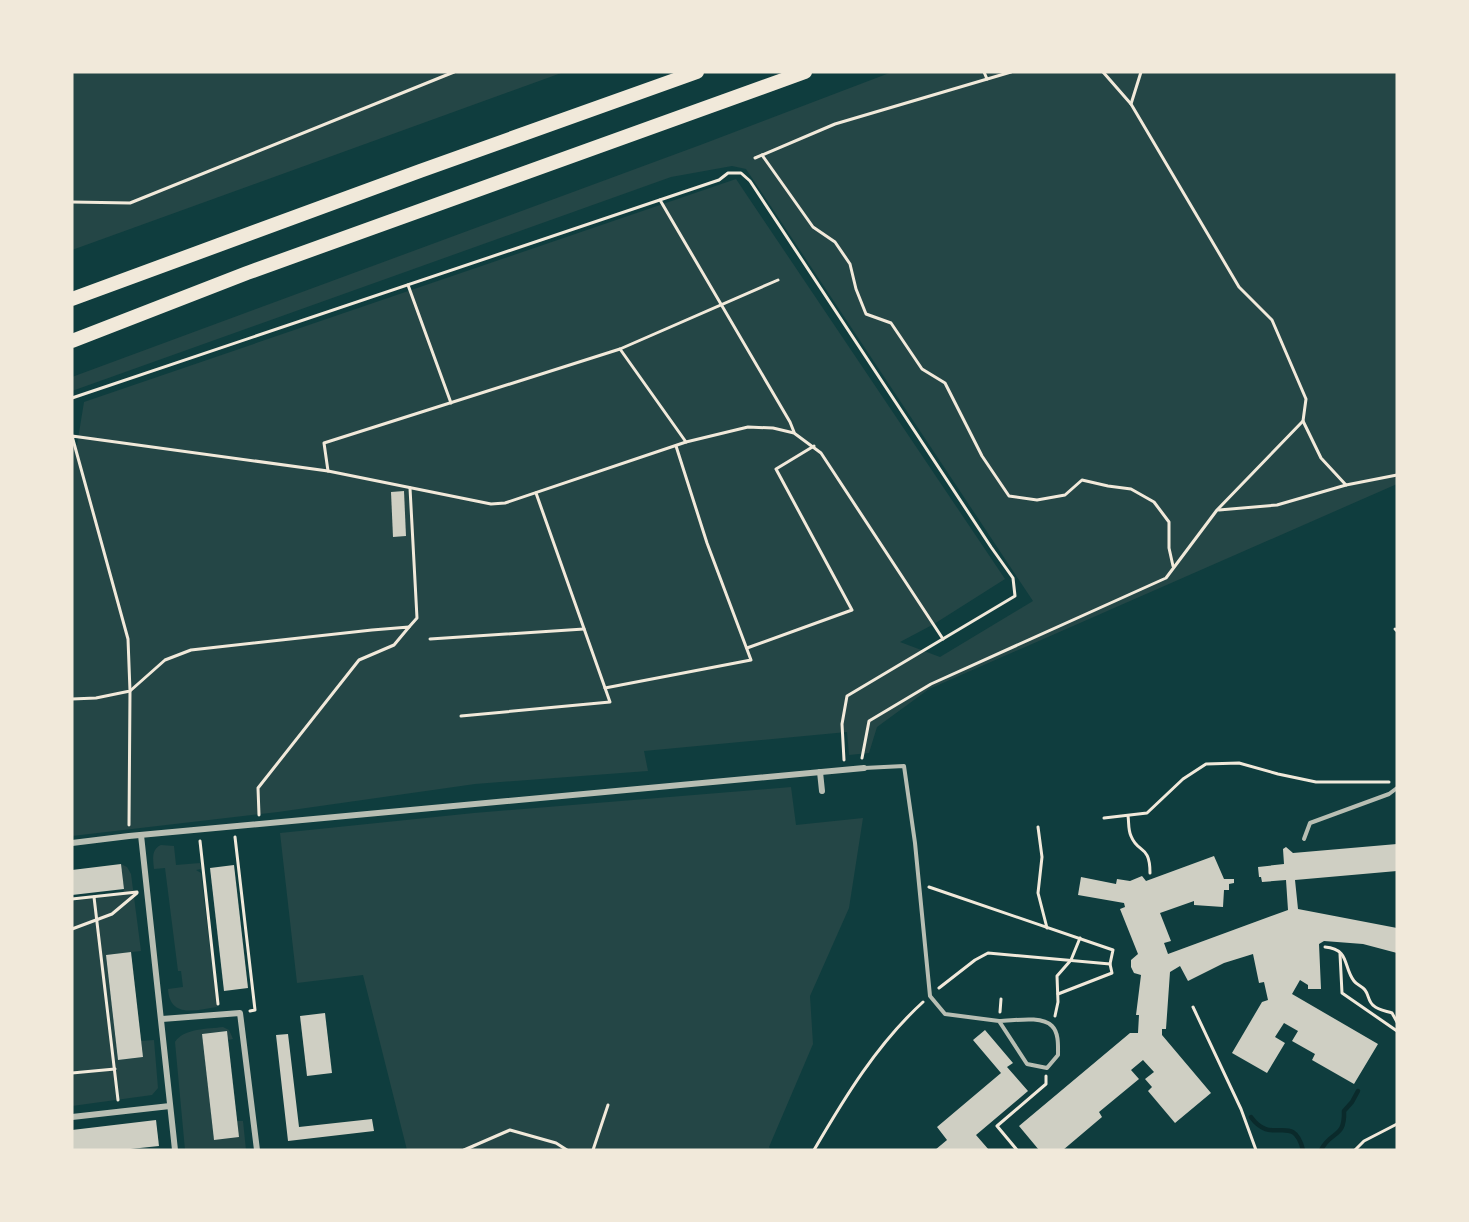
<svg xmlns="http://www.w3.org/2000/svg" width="1469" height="1222" font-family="'Asap Condensed',sans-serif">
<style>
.green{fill:#244646}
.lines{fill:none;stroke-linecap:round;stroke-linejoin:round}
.stream{stroke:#0a2a2b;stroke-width:4.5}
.building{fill:#cfcfc3}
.path{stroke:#f1e9da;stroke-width:3}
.service{stroke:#b8beb3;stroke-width:4}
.minor{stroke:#b8beb3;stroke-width:6}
.motorway{stroke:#f1e9da;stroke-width:14}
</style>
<rect width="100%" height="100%" fill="#0f3d3e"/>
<g class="green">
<polygon points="72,72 564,72 72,250"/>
<polygon points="892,72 1397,72 1397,484 929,689 877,727 869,753 849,755 847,732 644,751 648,771 475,784 278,812 72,836 72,445 77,445 84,402 736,179 1005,579 934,624 900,642 940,657 1033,601 746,169 732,166 671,177 72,391 72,377 703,144"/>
<polygon points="791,787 796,825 863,818 849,908 810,996 813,1044 769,1147 771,1150 407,1150 363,975 297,983 280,833 474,813"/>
<path d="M161,845L174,846L176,865L200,863L201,869L196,870L201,873L217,1007C197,1010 170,1019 168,989L183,987L181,971H178L165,868L154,869C153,860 151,849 161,845Z"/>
<polygon points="121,864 127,867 131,874 141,951 106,955 118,1060 143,1057 141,1041 154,1040 158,1088 152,1095 72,1106 72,901 124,895"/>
<path d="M223,1027L229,1030L233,1039L228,1040L226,1031L202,1034L214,1139L237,1121H243L246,1150H185L175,1042C184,1028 208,1029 223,1027Z"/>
</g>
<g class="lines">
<g class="stream">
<path d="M1251,1117C1272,1147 1293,1111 1303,1150"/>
<path d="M1321,1150C1331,1130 1345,1139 1344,1111L1352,1102L1358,1091"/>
</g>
</g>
<g class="building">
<polygon points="404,491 406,536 393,537 391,492"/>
<polygon points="1397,844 1397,871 1295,880 1298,909 1397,928 1397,953 1363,944 1324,941 1319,944 1321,989 1308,989 1308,985 1300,980 1292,994 1378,1044 1354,1084 1312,1060 1315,1054 1292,1041 1298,1031 1284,1023 1275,1037 1285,1043 1267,1073 1232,1053 1262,1002 1268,1000 1264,982 1259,983 1253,954 1224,963 1188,981 1180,966 1170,972 1166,1029 1162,1029 1162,1035 1211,1093 1175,1123 1148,1091 1152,1087 1145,1079 1154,1072 1143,1060 1131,1070 1139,1079 1099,1112 1102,1117 1063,1150 1039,1150 1019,1126 1130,1033 1138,1033 1139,1015 1136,1015 1141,975 1134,973 1131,967 1131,960 1138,954 1120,909 1125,907 1124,903 1078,895 1081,877 1116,884 1117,879 1130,881 1142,876 1146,881 1214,856 1224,879 1234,879 1234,883 1229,884 1229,890 1224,890 1223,907 1194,905 1194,901 1160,913 1171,941 1164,943 1168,954 1288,910 1286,880 1262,882 1261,877 1259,877 1258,867 1284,864 1283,849 1286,847 1293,853"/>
<polygon points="121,864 124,889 72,895 72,870"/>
<polygon points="234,865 248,988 224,991 210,868"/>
<polygon points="131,952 143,1057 118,1060 106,955"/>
<polygon points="325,1013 332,1073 307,1076 300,1016"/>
<polygon points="985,1030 1013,1063 1007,1067 1028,1091 976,1135 989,1150 935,1150 947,1140 937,1127 1001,1073 973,1040"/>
<polygon points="227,1031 239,1137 214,1140 202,1034"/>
<polygon points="288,1034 299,1127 372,1119 374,1131 288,1141 276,1035"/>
<polygon points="156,1120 159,1146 121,1150 72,1150 72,1130"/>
</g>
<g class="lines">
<g class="path">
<polyline points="984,72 987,79"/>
<polyline points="1103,72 1131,104"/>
<polyline points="762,155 813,227 835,242 850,264 856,289 866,314 891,323 922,369 945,383 982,456 1009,496 1037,500 1065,495 1082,480 1108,486 1131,489 1154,502 1169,522 1169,548 1173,566"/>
<polyline points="755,158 835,124 1011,72"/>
<polyline points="660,200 790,422 794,432"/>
<polyline points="72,202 130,203 454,72"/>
<polyline points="408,285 451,403"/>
<polyline points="620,349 686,442"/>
<polyline points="72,398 719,180 728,173 741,173 750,181 991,547 1013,578 1015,596 847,696 842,724 844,760"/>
<polyline points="1303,421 1321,458 1346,485 1397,475"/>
<polyline points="328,471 324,443 620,349 778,280"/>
<polyline points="1219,510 1277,505 1346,485"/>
<polyline points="409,627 417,618 410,488"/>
<polyline points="1395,629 1397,631"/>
<polyline points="430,639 584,629"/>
<polyline points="747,648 852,610 776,469 814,446"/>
<polyline points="605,688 751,660 707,543 676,446"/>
<polyline points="72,699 96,698 130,691 128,639 72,436 328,471 491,504 505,503 686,442 748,427 773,428 794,433 821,453 943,639"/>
<polyline points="461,716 610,702 536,493"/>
<polyline points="862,758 869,721 931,684 1166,578 1217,510 1303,421 1306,399 1272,320 1239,287 1131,104 1141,72"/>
<path d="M1128,816C1129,822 1128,830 1131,836C1138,854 1150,844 1150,873"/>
<polyline points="1104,818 1147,813 1183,779 1206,764 1239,763 1278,774 1316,782 1389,782"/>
<polyline points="129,825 130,691 165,660 191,650 372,630 409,627 394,645 359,660 258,788 259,815"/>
<polyline points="1038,827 1042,857 1038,893 1047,928"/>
<polyline points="235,837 255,1010 250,1011"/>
<polyline points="200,841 218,1004"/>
<polyline points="929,887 1113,950 1110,964 1112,973 1058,994"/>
<polyline points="94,897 118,1100"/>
<polyline points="72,899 137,892"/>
<polyline points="72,929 112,914 137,893"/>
<path d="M1325,947C1350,949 1343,967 1354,981C1357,985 1362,986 1365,990C1369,995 1368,1002 1374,1006C1378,1010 1386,1011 1392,1013L1397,1022"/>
<polyline points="1340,954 1342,993 1397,1031"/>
<polyline points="939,988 975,960 988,953 1110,964"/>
<polyline points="1193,1007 1241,1109 1256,1150"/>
<polyline points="1000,1012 1001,999"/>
<polyline points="1055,1016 1058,1002 1057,976 1071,960 1080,938"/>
<polyline points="72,1073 115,1069"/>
<polyline points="464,1150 510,1130 556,1143 567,1150"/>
<polyline points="593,1150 608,1105"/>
<path d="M814,1150C845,1097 877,1044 923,1002"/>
<polyline points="1017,1150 997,1126 1046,1084 1046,1076"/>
<polyline points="1355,1150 1364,1141 1397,1124"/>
</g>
<g class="service">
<path d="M864,768L904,766L915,843L930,996L945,1014L999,1021L1027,1064L1047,1068L1058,1055C1058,1046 1059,1033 1052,1026C1041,1015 1013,1021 999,1021"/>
<polyline points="1304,839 1310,823 1389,794 1397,788"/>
</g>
<g class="minor">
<polyline points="820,772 822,791"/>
<polyline points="141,835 175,1150"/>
<polyline points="72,843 129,836 864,768"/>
<polyline points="162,1019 240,1013 257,1150"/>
<polyline points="72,1117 170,1106"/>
</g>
<g class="motorway">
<polyline points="72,299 420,171 697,72"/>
<polyline points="72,341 247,273 805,72"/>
</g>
</g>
<rect width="1469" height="1222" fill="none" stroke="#f1e9da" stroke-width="147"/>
</svg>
